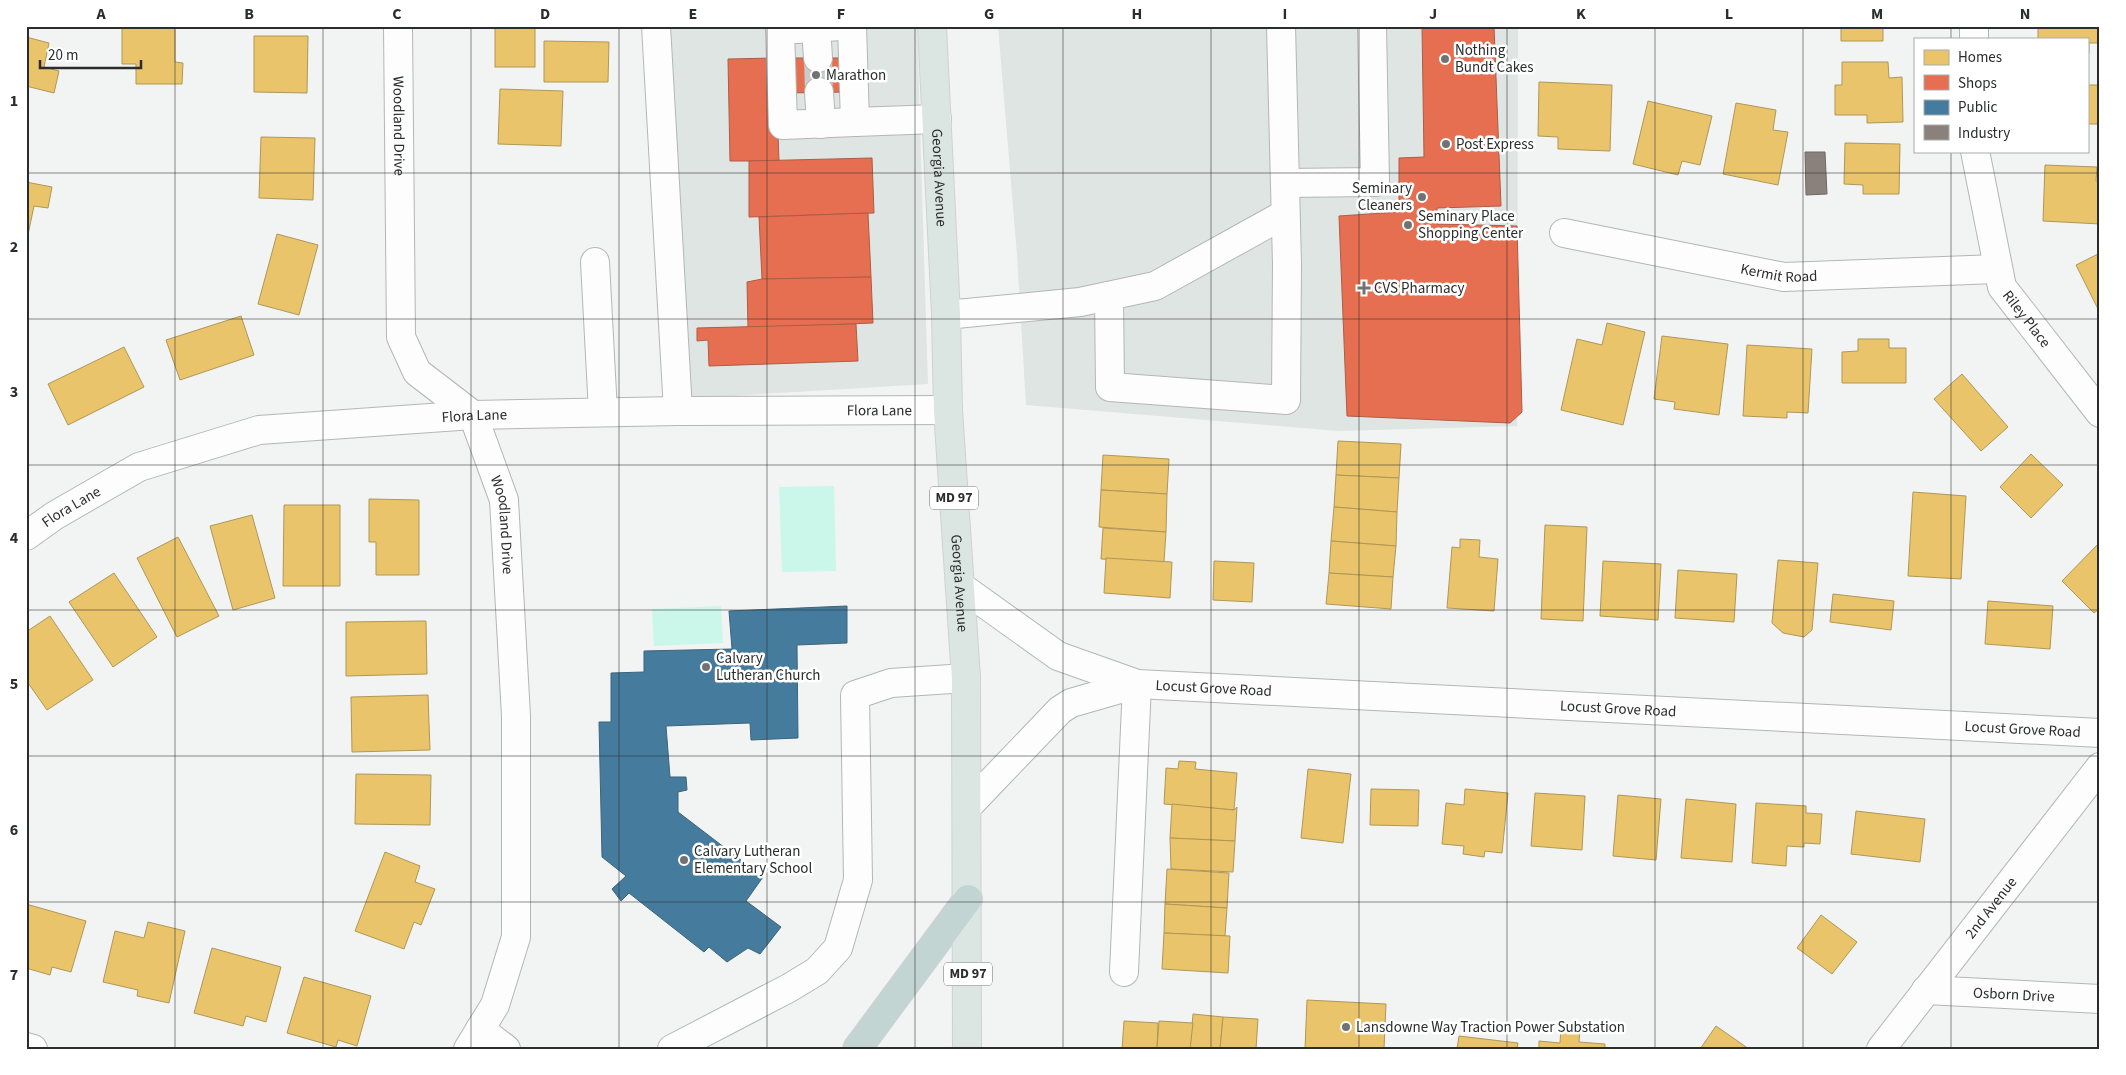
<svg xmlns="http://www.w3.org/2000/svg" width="2126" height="1075" font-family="'Source Sans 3',sans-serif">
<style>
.built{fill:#dee5e3}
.green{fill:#caf7ea}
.homes{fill:#e9c46a;stroke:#b09757}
.shops{fill:#e76f51;stroke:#af5b46}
.public{fill:#457b9d;stroke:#3d647b}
.industry{fill:#8a817c;stroke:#6e6864}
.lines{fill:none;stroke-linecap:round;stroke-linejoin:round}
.minor-tunnel{stroke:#c9cccb;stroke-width:28;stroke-dasharray:28 14;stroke-linecap:butt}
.minor-casing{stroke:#b4b6b6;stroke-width:30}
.major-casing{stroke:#d0d1d1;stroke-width:30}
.highway-casing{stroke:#d0d1d1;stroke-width:30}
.minor{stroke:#fdfdfd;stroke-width:28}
.major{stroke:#dbe6e3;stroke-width:28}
.highway{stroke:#c3d5d2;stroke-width:28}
.grid{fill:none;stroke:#2b2d2c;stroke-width:1;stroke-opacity:0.55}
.poi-dot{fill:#707372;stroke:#fff;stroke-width:2}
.labels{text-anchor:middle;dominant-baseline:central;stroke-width:5;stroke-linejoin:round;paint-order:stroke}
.shield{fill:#fff;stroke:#6b6c6b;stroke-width:1}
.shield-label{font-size:14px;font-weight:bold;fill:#2b2d2c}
.poi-label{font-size:15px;fill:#2b2d2c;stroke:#fff;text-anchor:start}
.street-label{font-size:15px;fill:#2b2d2c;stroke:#fff}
.neatline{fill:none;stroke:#2b2d2c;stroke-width:2}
.grid-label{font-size:16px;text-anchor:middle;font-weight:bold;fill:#2b2d2c}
</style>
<rect width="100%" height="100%" fill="#f1f4f3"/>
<g class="built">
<polygon points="664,26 917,26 928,384 682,399"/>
<polygon points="998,26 1518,26 1517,426 1338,431 1026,405 1017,255"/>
</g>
<g class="green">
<polygon points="834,486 836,571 782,572 779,487"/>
<polygon points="721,606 723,643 654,646 652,609"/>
</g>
<g class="homes">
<rect x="495" y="26" width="40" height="41"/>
<polygon points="1841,26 1893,26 1893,27 1883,27 1883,41 1841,41"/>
<polygon points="2038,26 2100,26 2100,43 2089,43 2089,53 2087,53 2087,39 2038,39"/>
<polygon points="122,27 175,27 175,62 183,63 182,84 136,84 136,64 122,64"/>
<polygon points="254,36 308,36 307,93 254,92"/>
<polygon points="26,37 49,43 44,67 59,71 54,93 26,86"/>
<polygon points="544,41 609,42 608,82 544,82"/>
<polygon points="1842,62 1888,62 1889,78 1902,77 1903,122 1867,123 1867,115 1835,115 1835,85 1842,85"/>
<polygon points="1539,82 1612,85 1610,151 1558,149 1558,137 1538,136"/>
<rect x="2087" y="85" width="13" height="39"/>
<polygon points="500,89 563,91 561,146 498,144"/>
<polygon points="1648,101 1712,116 1700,165 1682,161 1678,175 1633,164"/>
<polygon points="1736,103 1776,110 1773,130 1788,132 1778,185 1723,174"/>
<polygon points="261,137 315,138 313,200 259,198"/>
<polygon points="1845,143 1900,144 1899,194 1863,194 1863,185 1844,184"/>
<polygon points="2045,165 2097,167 2096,181 2100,182 2100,224 2043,221"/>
<polygon points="26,182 52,187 48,208 34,206 26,244"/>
<polygon points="277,234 318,245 299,315 258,304"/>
<polygon points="2100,253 2100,313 2076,265"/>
<polygon points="241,316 254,355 180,380 166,340"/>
<polygon points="1607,323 1645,332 1623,425 1561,410 1577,339 1602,345"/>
<polygon points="1662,336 1728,344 1719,415 1674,409 1675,402 1654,399"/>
<polygon points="1858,339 1889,339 1889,348 1906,348 1906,383 1842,383 1842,352 1858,351"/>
<polygon points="1747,345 1812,349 1808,413 1787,412 1787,418 1743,416"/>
<polygon points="124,347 144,387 68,425 48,384"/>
<polygon points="1962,374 2008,427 1981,451 1934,399"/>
<polygon points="1338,441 1401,444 1399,478 1336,475"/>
<polygon points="2031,454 2063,485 2031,518 2000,487"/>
<polygon points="1103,455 1169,459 1167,494 1101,490"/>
<polygon points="1336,475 1399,478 1397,512 1334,507"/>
<polygon points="1101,490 1167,494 1166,532 1099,527"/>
<polygon points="1913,492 1966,496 1961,579 1908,576"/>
<polygon points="369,499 419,500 419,575 376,575 376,542 369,542"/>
<polygon points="284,505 340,505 340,586 283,586"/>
<polygon points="1334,507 1397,512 1396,546 1331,541"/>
<polygon points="252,515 275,598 233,610 210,526"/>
<polygon points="1545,525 1587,527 1583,621 1541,619"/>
<polygon points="1103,528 1166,532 1164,562 1101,559"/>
<polygon points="178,537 219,616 177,637 137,558"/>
<polygon points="1460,539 1480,540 1479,557 1498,559 1494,611 1447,608 1452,547 1460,548"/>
<polygon points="1331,541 1396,546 1393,577 1329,573"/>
<polygon points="2100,542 2100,608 2094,613 2062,581"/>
<polygon points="1106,558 1172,562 1170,598 1104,593"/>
<polygon points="1778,560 1818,563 1812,630 1804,637 1783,633 1772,623"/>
<polygon points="1214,561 1254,563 1252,602 1213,600"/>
<polygon points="1603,561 1661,564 1658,620 1600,616"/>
<polygon points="1678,570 1737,574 1734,622 1675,618"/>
<polygon points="114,573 157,637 113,667 69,602"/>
<polygon points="1329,573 1393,577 1391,609 1326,604"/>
<polygon points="1833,594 1894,601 1891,630 1830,622"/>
<polygon points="1988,601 2053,606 2050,649 1985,644"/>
<polygon points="50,616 93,680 47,710 26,680 26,632"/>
<polygon points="426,621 427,674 346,676 346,622"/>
<polygon points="428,695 430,750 352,752 351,697"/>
<polygon points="1179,761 1196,762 1195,769 1237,773 1234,810 1164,804 1166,768 1178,769"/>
<polygon points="1308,769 1351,774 1343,843 1301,838"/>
<polygon points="356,774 431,775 430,825 355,824"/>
<polygon points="1371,789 1419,790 1418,826 1370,825"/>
<polygon points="1465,789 1508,793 1502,853 1485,851 1484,857 1463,854 1464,846 1442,844 1446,803 1464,805"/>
<polygon points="1535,793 1585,796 1582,850 1531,846"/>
<polygon points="1618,795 1661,799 1656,860 1613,856"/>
<polygon points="1686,799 1736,804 1732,862 1681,858"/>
<polygon points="1756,803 1806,806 1806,813 1822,814 1820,844 1804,843 1804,847 1787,846 1786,866 1752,863"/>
<polygon points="1172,804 1234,810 1237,807 1235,841 1170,838"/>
<polygon points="1856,811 1925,819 1920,862 1851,854"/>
<polygon points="1170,838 1235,841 1233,872 1171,869"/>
<polygon points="385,852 420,866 415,882 435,889 421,925 414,922 404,949 355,931"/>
<polygon points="1167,869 1229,873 1227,908 1165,904"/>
<polygon points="26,904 86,921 71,972 52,967 50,975 26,968"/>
<polygon points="1165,904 1227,908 1225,936 1164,933"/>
<polygon points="1821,915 1857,942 1832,974 1797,948"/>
<polygon points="148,922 185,931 169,1003 137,996 138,990 103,982 115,931 144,938"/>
<polygon points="1164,933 1230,936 1228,973 1162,969"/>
<polygon points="212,948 281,967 266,1022 246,1016 243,1026 194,1013"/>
<polygon points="304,977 371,996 357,1046 338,1040 336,1047 287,1033"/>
<polygon points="1307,1000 1386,1004 1384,1049 1305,1049"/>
<polygon points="1193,1014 1223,1017 1220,1049 1190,1049"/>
<polygon points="1223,1017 1258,1019 1256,1049 1220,1049"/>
<polygon points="1124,1021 1158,1023 1157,1049 1122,1049"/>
<polygon points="1159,1021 1193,1023 1190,1049 1157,1049"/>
<polygon points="1716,1026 1749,1049 1700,1049"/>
<polygon points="1561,1027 1580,1029 1579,1042 1605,1044 1605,1049 1539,1049 1539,1041 1560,1043"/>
<polygon points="1459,1036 1518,1043 1517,1049 1457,1049"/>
</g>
<g class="shops">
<polygon points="1422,26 1494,26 1501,206 1437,208 1437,224 1517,226 1522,412 1510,423 1347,416 1339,216 1399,212 1399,158 1424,157"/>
<polygon points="775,58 779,161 730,161 728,59"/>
<polygon points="786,58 846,58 847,92 787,93"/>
<polygon points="872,158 874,213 749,217 749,161"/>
<polygon points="868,213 871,277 762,279 759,217"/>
<polygon points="871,277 873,323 748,328 747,282 762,279"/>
<polygon points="856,324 858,361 709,366 708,340 697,341 697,328"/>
</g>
<polygon class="public" points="847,606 847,643 797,645 798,738 751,740 750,723 666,726 670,777 686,777 687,790 678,792 678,812 763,877 746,901 781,927 760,954 748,948 727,962 709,947 704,952 629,893 621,901 612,889 626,876 602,857 599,722 611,722 611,673 644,672 644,651 732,649 729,611"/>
<polygon class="industry" points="1805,152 1825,152 1827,194 1806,195"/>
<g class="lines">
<polyline class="minor-tunnel" points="818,58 819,92"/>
<defs>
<g id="minor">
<path id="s1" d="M398,26L401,337L417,372L473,415L504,500L516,716V937L495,1005L468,1049"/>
<polyline points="656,26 678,411"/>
<polyline points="796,26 797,29 840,26"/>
<polyline points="852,26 855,122 937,119"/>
<polyline points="1974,26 1974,39"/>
<polyline points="816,27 818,58"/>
<polyline points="797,29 780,29 783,125 855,122"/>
<polyline points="819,92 821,124"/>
<path id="s2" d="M1975,151L2002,287L2100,413"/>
<polyline points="1285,183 1375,182 1372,26"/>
<path id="s3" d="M1564,233L1784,277L1997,269"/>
<polyline points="595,262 603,412"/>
<polyline points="1109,296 1110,387 1286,400 1287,264 1281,26"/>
<polyline points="946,315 1080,302 1155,286 1285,214"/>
<path id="s4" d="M26,536L54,516L139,467L259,430L473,415L678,411L948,410"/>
<path id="s5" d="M960,586L1058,656L1137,684L2100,733"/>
<polyline points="968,806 1060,710 1071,703 1137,684"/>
<polyline points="1124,972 1137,684"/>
<path id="s6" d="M1926,990L2100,999"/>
<polyline points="480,1029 506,1049"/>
<polyline points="26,1047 33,1049"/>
<polyline points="672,1049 789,988 817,971 838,948 858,880 855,695 891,683 966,678"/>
<path id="s7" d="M1881,1049L2100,767"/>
</g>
<g id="major">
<path id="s8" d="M932,26L946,315L948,410L966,678L967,1049"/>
</g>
<polyline id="highway" points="857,1049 968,899"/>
</defs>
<use href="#minor" class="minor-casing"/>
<use href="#major" class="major-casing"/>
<use href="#highway" class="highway-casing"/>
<use href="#minor" class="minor"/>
<use href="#major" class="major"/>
<use href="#highway" class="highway"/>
</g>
<path class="grid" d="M175,26V1049M323,26V1049M471,26V1049M619,26V1049M767,26V1049M915,26V1049M1063,26V1049M1211,26V1049M1359,26V1049M1507,26V1049M1655,26V1049M1803,26V1049M1951,26V39M1951,151V1049M26,173H2100M26,319H2100M26,465H2100M26,610H2100M26,756H2100M26,902H2100"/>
<g class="poi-dot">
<circle cx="1445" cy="59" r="5"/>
<circle cx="816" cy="75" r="5"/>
<circle cx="1446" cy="144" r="5"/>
<circle cx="1422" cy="197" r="5"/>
<circle cx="1408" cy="225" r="5"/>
<path d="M1361.5 280.5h5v5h5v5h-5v5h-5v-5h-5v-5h5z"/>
<circle cx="706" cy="667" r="5"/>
<circle cx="684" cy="860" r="5"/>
<circle cx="1346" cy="1027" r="5"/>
</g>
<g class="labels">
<g class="shield">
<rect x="930" y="486.5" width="48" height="23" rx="4"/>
<rect x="944" y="962.5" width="48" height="23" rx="4"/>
</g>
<g class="shield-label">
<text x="954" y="498">MD 97</text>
<text x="968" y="974">MD 97</text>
</g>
<g class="poi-label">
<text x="1455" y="50">Nothing<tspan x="1455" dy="17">Bundt Cakes</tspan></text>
<text x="826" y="75">Marathon</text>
<text x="1456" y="144">Post Express</text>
<text x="1412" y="188" text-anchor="end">Seminary<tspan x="1412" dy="17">Cleaners</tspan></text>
<text x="1418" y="216">Seminary Place<tspan x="1418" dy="17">Shopping Center</tspan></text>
<text x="1374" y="288">CVS Pharmacy</text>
<text x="716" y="658">Calvary<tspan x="716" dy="17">Lutheran Church</tspan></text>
<text x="694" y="851">Calvary Lutheran<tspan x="694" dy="17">Elementary School</tspan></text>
<text x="1356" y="1027">Lansdowne Way Traction Power Substation</text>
</g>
<g class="street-label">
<text stroke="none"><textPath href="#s1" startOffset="100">Woodland Drive</textPath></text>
<text stroke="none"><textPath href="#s8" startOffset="152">Georgia Avenue</textPath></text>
<text stroke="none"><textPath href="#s3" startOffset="219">Kermit Road</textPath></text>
<text stroke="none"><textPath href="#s2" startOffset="179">Riley Place</textPath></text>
<text stroke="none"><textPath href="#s4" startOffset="879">Flora Lane</textPath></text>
<text stroke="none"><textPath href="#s4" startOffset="474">Flora Lane</textPath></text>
<text stroke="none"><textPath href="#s4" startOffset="54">Flora Lane</textPath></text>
<text stroke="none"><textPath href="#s1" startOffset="535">Woodland Drive</textPath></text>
<text stroke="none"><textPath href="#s8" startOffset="558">Georgia Avenue</textPath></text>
<text stroke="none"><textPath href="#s5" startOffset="281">Locust Grove Road</textPath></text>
<text stroke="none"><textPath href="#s5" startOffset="686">Locust Grove Road</textPath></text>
<text stroke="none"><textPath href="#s5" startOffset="1091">Locust Grove Road</textPath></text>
<text stroke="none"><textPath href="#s7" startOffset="179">2nd Avenue</textPath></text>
<text stroke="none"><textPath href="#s6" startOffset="88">Osborn Drive</textPath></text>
</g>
</g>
<rect width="2126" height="1075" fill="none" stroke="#ffffff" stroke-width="55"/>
<rect x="1914" y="38" width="175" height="115" fill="#ffffff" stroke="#aaabab"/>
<rect x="1924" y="50" width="25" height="15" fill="#e9c46a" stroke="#aaabab"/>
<text x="1958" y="62" font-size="15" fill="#2b2d2c">Homes</text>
<rect x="1924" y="75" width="25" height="15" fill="#e76f51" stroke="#aaabab"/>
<text x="1958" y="88" font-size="15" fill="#2b2d2c">Shops</text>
<rect x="1924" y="100" width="25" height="15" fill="#457b9d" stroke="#aaabab"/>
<text x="1958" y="112" font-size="15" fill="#2b2d2c">Public</text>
<rect x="1924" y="125" width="25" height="15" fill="#8a817c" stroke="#aaabab"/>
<text x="1958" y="138" font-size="15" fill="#2b2d2c">Industry</text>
<path d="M40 60v8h101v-8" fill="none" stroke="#2b2d2c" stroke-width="2.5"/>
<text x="48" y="60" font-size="15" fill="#2b2d2c" stroke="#ffffff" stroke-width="4" paint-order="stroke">20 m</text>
<rect x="28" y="28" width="2070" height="1020" class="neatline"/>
<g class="grid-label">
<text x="101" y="19">A</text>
<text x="249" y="19">B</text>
<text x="397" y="19">C</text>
<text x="545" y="19">D</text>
<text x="693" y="19">E</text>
<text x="841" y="19">F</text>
<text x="989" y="19">G</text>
<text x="1137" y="19">H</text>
<text x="1285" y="19">I</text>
<text x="1433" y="19">J</text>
<text x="1581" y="19">K</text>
<text x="1729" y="19">L</text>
<text x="1877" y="19">M</text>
<text x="2025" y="19">N</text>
<text x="14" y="106">1</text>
<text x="14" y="252">2</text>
<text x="14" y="397">3</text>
<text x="14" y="543">4</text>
<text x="14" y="689">5</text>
<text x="14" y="835">6</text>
<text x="14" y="980">7</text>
</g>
</svg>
